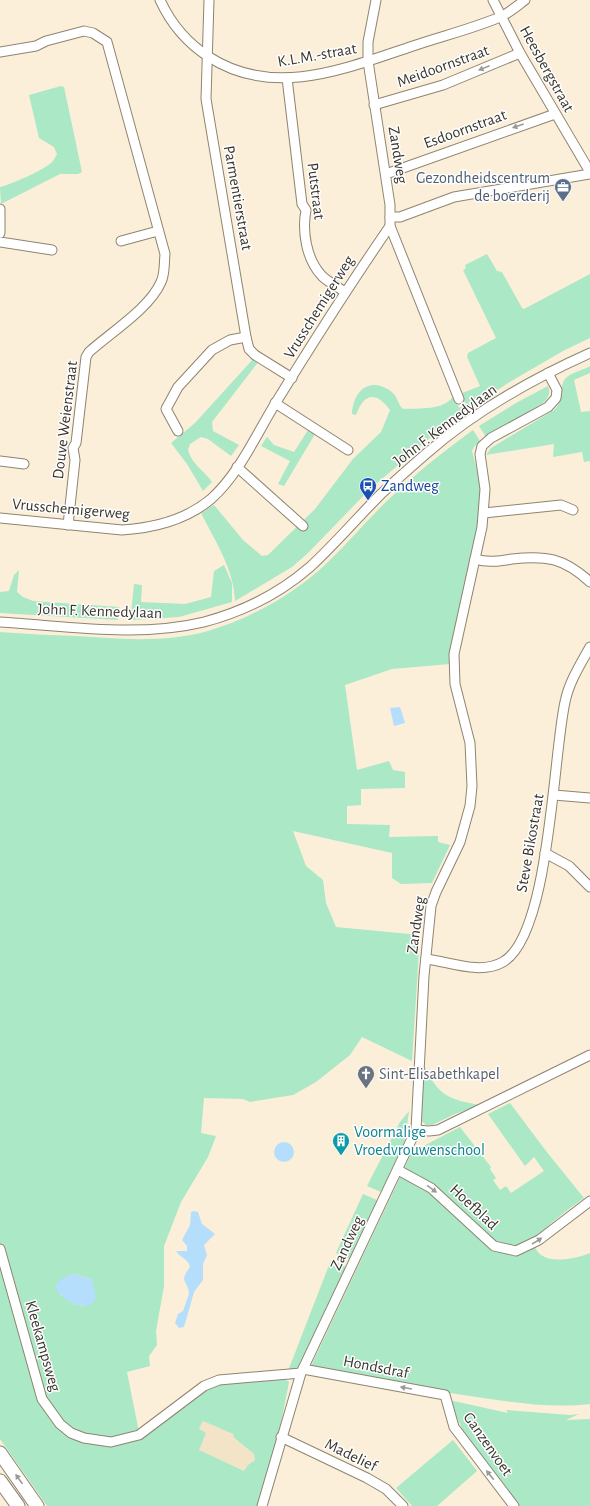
<svg xmlns="http://www.w3.org/2000/svg" width="590" height="1506" font-family="'Alegreya Sans',sans-serif">
<style>
.built{fill:#f3e3c7}
.green{fill:#aae8c6;fill-rule:evenodd}
.water{fill:#b5defd}
.lines{fill:none;stroke-linecap:round;stroke-linejoin:round}
.minor-casing{stroke:#8f8470;stroke-width:11}
.highway-casing{stroke:#8f8470;stroke-width:15}
.minor{stroke:#fff;stroke-width:9}
.highway{stroke:#fff;stroke-width:13}
.oneway{fill:#9c9a96}
.labels{text-anchor:middle;dominant-baseline:central;stroke-width:3;stroke-linejoin:round;paint-order:stroke}
.street-label{font-size:16px;fill:#39342c;stroke:#fefefe}
.service-label{font-size:16px;fill:#4e5e75;stroke:#fefefe;text-anchor:end}
.transit-label{font-size:16px;fill:#164399;stroke:#fefefe;text-anchor:start}
.worship-label{font-size:16px;fill:#5b616d;stroke:#fefefe;text-anchor:start}
.culture-label{font-size:16px;fill:#0d838f;stroke:#fefefe;text-anchor:start}
</style>
<rect width="100%" height="100%" fill="#fbefd9"/>
<polygon class="built" points="203,1421 233,1434 234,1439 254,1454 255,1460 248,1465 244,1471 198,1450 206,1433 199,1429"/>
<g class="green">
<path d="M61,86L64,87L82,172L78,174H60L1,204L0,187C10,185 46,169 52,162C54,160 56,156 57,154L54,147L39,138L29,95Z"/>
<path d="M487,254L497,271L502,272L522,308L524,309L590,274V338L563,351L508,383L445,425L369,490L308,553L292,567L235,601C234,569 215,541 201,513L214,505L243,540L262,556L268,555L315,509L353,459L381,432L390,410C376,391 364,393 356,415L352,414C353,390 371,375 393,393C398,398 398,405 403,409C419,408 445,411 454,395L459,408L466,404L460,394L480,386L467,357L468,353L496,338L463,270L466,268L465,265Z"/>
<path d="M254,358L259,361L212,422L213,431L239,445L231,456L208,439L201,437L190,444L188,450C192,465 204,470 212,482L203,491L187,464L171,443L195,423Z"/>
<path d="M590,366V373L574,380L581,412L590,411V461L584,462L582,452L553,457L554,444L486,455L491,448L554,410C567,398 557,385 567,377C573,372 583,370 590,366Z"/>
<path d="M548,386C551,394 548,398 542,404L486,437L479,426L516,403Z"/>
<polygon points="308,430 315,434 284,486 278,484 290,461 261,446 267,437 274,445 294,452"/>
<path d="M473,430L480,441L474,447L472,451L480,481V520L455,633L450,664L392,669L345,685L357,770L389,761L393,770L405,772V788L361,789V805L347,806V824L390,825L389,837L438,836V842L450,845L432,883L401,884L392,878V853L293,831L306,866L323,880L326,903L336,927L420,935L412,1061L362,1037L350,1055L316,1082L293,1095L250,1102L243,1099L204,1098L201,1133L216,1136L208,1157L181,1202L164,1246V1286L156,1331L157,1345L149,1356L150,1366L127,1372L140,1437L206,1391L219,1384L285,1379L289,1382L281,1423L258,1506H47L0,1439V632C25,634 50,635 76,636C119,639 165,643 208,631C250,619 294,594 326,564C348,543 367,520 389,499C415,474 444,451 473,430ZM72,1274L92,1279L84,1306L75,1304L60,1295ZM203,1421L233,1434L234,1438L254,1454L255,1460L248,1465L244,1471L199,1450L206,1433L199,1429Z"/>
<polygon points="224,565 232,583 232,602 179,617 133,620 131,614 134,584 142,585 141,602 185,604 211,597 214,571"/>
<polygon points="19,570 17,592 23,597 33,601 119,607 118,620 0,613 0,592 9,591 14,575"/>
<path d="M423,1063C438,1095 446,1099 480,1105L455,1114L432,1125H426L419,1119Z"/>
<path d="M510,1103L546,1151L584,1198C566,1211 547,1224 534,1242C537,1267 573,1260 590,1253V1404C547,1409 505,1401 463,1395C412,1387 362,1378 312,1368L311,1366L412,1152L460,1127L491,1167L490,1169L496,1178L493,1180L500,1190L506,1186L511,1193L544,1171L534,1157L525,1166L488,1114Z"/>
<polygon points="409,1111 405,1140 381,1192 367,1186 400,1122"/>
<polygon points="363,1194 377,1200 350,1259 336,1253"/>
<polygon points="331,1260 346,1267 299,1367 288,1371"/>
<polygon points="449,1400 508,1413 506,1410 570,1415 579,1414 566,1420 590,1419 590,1506 516,1506 502,1483 464,1433"/>
<polygon points="453,1440 477,1471 437,1506 412,1506 396,1488"/>
</g>
<g class="water">
<polygon points="400,707 405,723 394,726 390,708"/>
<circle cx="284" cy="1152" r="10"/>
<path d="M194,1211L198,1212L202,1224L215,1234L204,1245L207,1255L203,1264V1280L194,1292L184,1327L179,1328L175,1323L178,1314L183,1311L189,1294C188,1279 178,1283 190,1267C188,1258 180,1258 176,1251H187V1246L182,1240L190,1225L191,1212Z"/>
<path d="M72,1274L92,1279L96,1298L91,1305C86,1306 80,1306 75,1304C67,1301 48,1289 60,1280C63,1277 68,1276 72,1274Z"/>
</g>
<g class="lines">
<defs>
<g id="minor">
<path d="M160,0C171,24 187,43 209,57C274,99 347,68 413,46C442,36 472,29 500,17C509,13 517,6 525,0"/>
<polyline points="209,0 206,99 246,337 249,349 255,355 292,378"/>
<polyline points="376,0 368,42 368,61 390,205 390,226 459,399"/>
<polyline points="493,0 520,53 590,172"/>
<path d="M0,52L36,46L46,41L84,31L93,33L107,42L165,254C164,263 165,274 161,282C150,308 110,333 89,352L86,357L76,443L73,448L75,460L68,525"/>
<path d="M287,78L302,204L306,210C302,231 306,259 322,276C328,282 338,287 345,292"/>
<polyline points="374,105 443,85 520,53"/>
<polyline points="386,174 555,114"/>
<polyline points="0,209 0,233"/>
<polyline points="390,217 400,217 454,197 590,174"/>
<polyline points="121,241 158,231"/>
<polyline points="0,242 52,250"/>
<polyline points="275,403 348,450"/>
<polyline points="178,431 166,409 178,387 212,350 230,340 246,337"/>
<polyline points="0,461 24,464"/>
<polyline points="237,467 303,526"/>
<polyline points="484,513 561,505 573,510"/>
<path d="M0,518L122,530C154,528 186,520 211,499C239,474 256,435 275,404C312,344 350,284 390,226"/>
<path d="M475,559C488,563 500,561 512,559C546,555 564,558 590,582"/>
<path d="M0,622C67,626 138,638 204,622C242,612 280,593 310,567C335,544 357,518 381,494C396,480 412,466 427,453C475,411 532,379 590,353"/>
<polyline points="554,795 590,798"/>
<polyline points="545,853 569,866 590,887"/>
<path d="M426,959C451,962 480,975 503,962C550,935 553,755 565,702C569,682 580,665 590,647"/>
<polyline points="416,1130 429,1131 438,1130 590,1055"/>
<polyline points="398,1170 431,1188 494,1246 516,1251 539,1240 590,1201"/>
<polyline points="0,1249 42,1399 60,1424 71,1433 84,1438 111,1442 139,1435 204,1386 219,1380 301,1373"/>
<polyline points="303,1369 445,1395 454,1427 514,1506"/>
<polyline points="281,1437 367,1478 386,1489 403,1506"/>
<polyline points="262,1506 301,1373 416,1130 424,976 431,906 436,892 460,842 470,806 472,786 470,743 455,684 454,654 482,527 485,489 480,454 482,446 491,438 548,407 556,398 557,390 548,373"/>
</g>
<g id="highway">
<polyline points="0,1453 37,1506"/>
<polyline points="0,1481 18,1506"/>
</g>
</defs>
<use href="#minor" class="minor-casing"/>
<use href="#highway" class="highway-casing"/>
<use href="#minor" class="minor"/>
<use href="#highway" class="highway"/>
</g>
<defs><path id="oneway-solid" d="M-6-.8H1V-3.2L6.5 0L1 3.2V.8H-6Z"/></defs>
<g class="oneway">
<use href="#oneway-solid" transform="translate(484 68) rotate(158)"/>
<use href="#oneway-solid" transform="translate(518 126) rotate(161)"/>
<use href="#oneway-solid" transform="translate(432 1189) rotate(36)"/>
<use href="#oneway-solid" transform="translate(537 1241) rotate(-32)"/>
<use href="#oneway-solid" transform="translate(406 1388) rotate(-170)"/>
<use href="#oneway-solid" transform="translate(490 1475) rotate(-129)"/>
<use href="#oneway-solid" transform="translate(19 1479) rotate(-125)"/>
</g>
<defs>
<symbol id="office-pin" viewBox="-11 -11 22 30"><path d="M0 17L-7.5 6A9.5 9.5 0 1 1 7.5 6Z" fill="#5c6f8a" stroke="#fefefe"/><path d="M-6-3h4V-5.5h4V-3h4V5H-6ZM-1-4.5V-3h2v-1.5ZM-6 0V1H6V0Z" fill="#fff"/></symbol>
<symbol id="bus-pin" viewBox="-11 -11 22 30"><path d="M0 17L-7.5 6A9.5 9.5 0 1 1 7.5 6Z" fill="#1a4fb4" stroke="#fefefe"/><path d="M-5-6H5V4H4V6H2V4H-2V6H-4V4H-5ZM-3.5-4V0h7V-4ZM-3.5 1.2v1.5H-2V1.2ZM2 1.2v1.5H3.5V1.2Z" fill="#fff"/></symbol>
<symbol id="church-pin" viewBox="-11 -11 22 30"><path d="M0 17L-7.5 6A9.5 9.5 0 1 1 7.5 6Z" fill="#6b7280" stroke="#fefefe"/><path d="M-1.2-6h2.4v3.5h3.3v2.4h-3.3V6h-2.4V-.1h-3.3v-2.4h3.3Z" fill="#fff"/></symbol>
<symbol id="building-pin" viewBox="-11 -11 22 30"><path d="M0 17L-7.5 6A9.5 9.5 0 1 1 7.5 6Z" fill="#0f9aa8" stroke="#fefefe"/><path d="M-4-6H4V6H1V3H-1V6H-4ZM-2.5-4.3h1.7v1.8h-1.7ZM.8-4.3h1.7v1.8H.8ZM-2.5-1h1.7V.8h-1.7ZM.8-1h1.7V.8H.8Z" fill="#fff"/></symbol>
</defs>
<g fill-rule="evenodd">
<use href="#office-pin" x="553" y="177" width="20" height="27"/>
<use href="#bus-pin" x="358" y="476" width="20" height="27"/>
<use href="#church-pin" x="356" y="1064" width="20" height="27"/>
<use href="#building-pin" x="331" y="1131" width="20" height="27"/>
</g>
<g class="labels">
<g class="street-label">
<text transform="translate(317 55) rotate(-10)">K.L.M.-straat</text>
<text transform="translate(443 66) rotate(-20)">Meidoornstraat</text>
<text transform="translate(547 69) rotate(61)">Heesbergstraat</text>
<text transform="translate(465 129) rotate(-20)">Esdoornstraat</text>
<text transform="translate(398 155) rotate(81)">Zandweg</text>
<text transform="translate(316 191) rotate(83)">Putstraat</text>
<text transform="translate(238 198) rotate(80)">Parmentierstraat</text>
<text transform="translate(319 307) rotate(-58)">Vrusschemigerweg</text>
<text transform="translate(65 420) rotate(-83)">Douve Weienstraat</text>
<text transform="translate(445 425) rotate(-37)">John F. Kennedylaan</text>
<text transform="translate(71 509) rotate(5)">Vrusschemigerweg</text>
<text transform="translate(100 611) rotate(2)">John F. Kennedylaan</text>
<text transform="translate(530 843) rotate(-80)">Steve Bikostraat</text>
<text transform="translate(416 925) rotate(-82)">Zandweg</text>
<text transform="translate(474 1207) rotate(43)">Hoefblad</text>
<text transform="translate(347 1243) rotate(-65)">Zandweg</text>
<text transform="translate(43 1346) rotate(74)">Kleekampsweg</text>
<text transform="translate(376 1367) rotate(11)">Hondsdraf</text>
<text transform="translate(488 1444) rotate(55)">Ganzenvoet</text>
<text transform="translate(351 1455) rotate(26)">Madelief</text>
</g>
<g class="service-label">
<text x="550" y="178">Gezondheidscentrum<tspan x="550" dy="18">de boerderij</tspan></text>
</g>
<g class="transit-label">
<text x="381" y="486">Zandweg</text>
</g>
<g class="worship-label">
<text x="379" y="1074">Sint-Elisabethkapel</text>
</g>
<g class="culture-label">
<text x="354" y="1132">Voormalige<tspan x="354" dy="18">Vroedvrouwenschool</tspan></text>
</g>
</g>
</svg>
